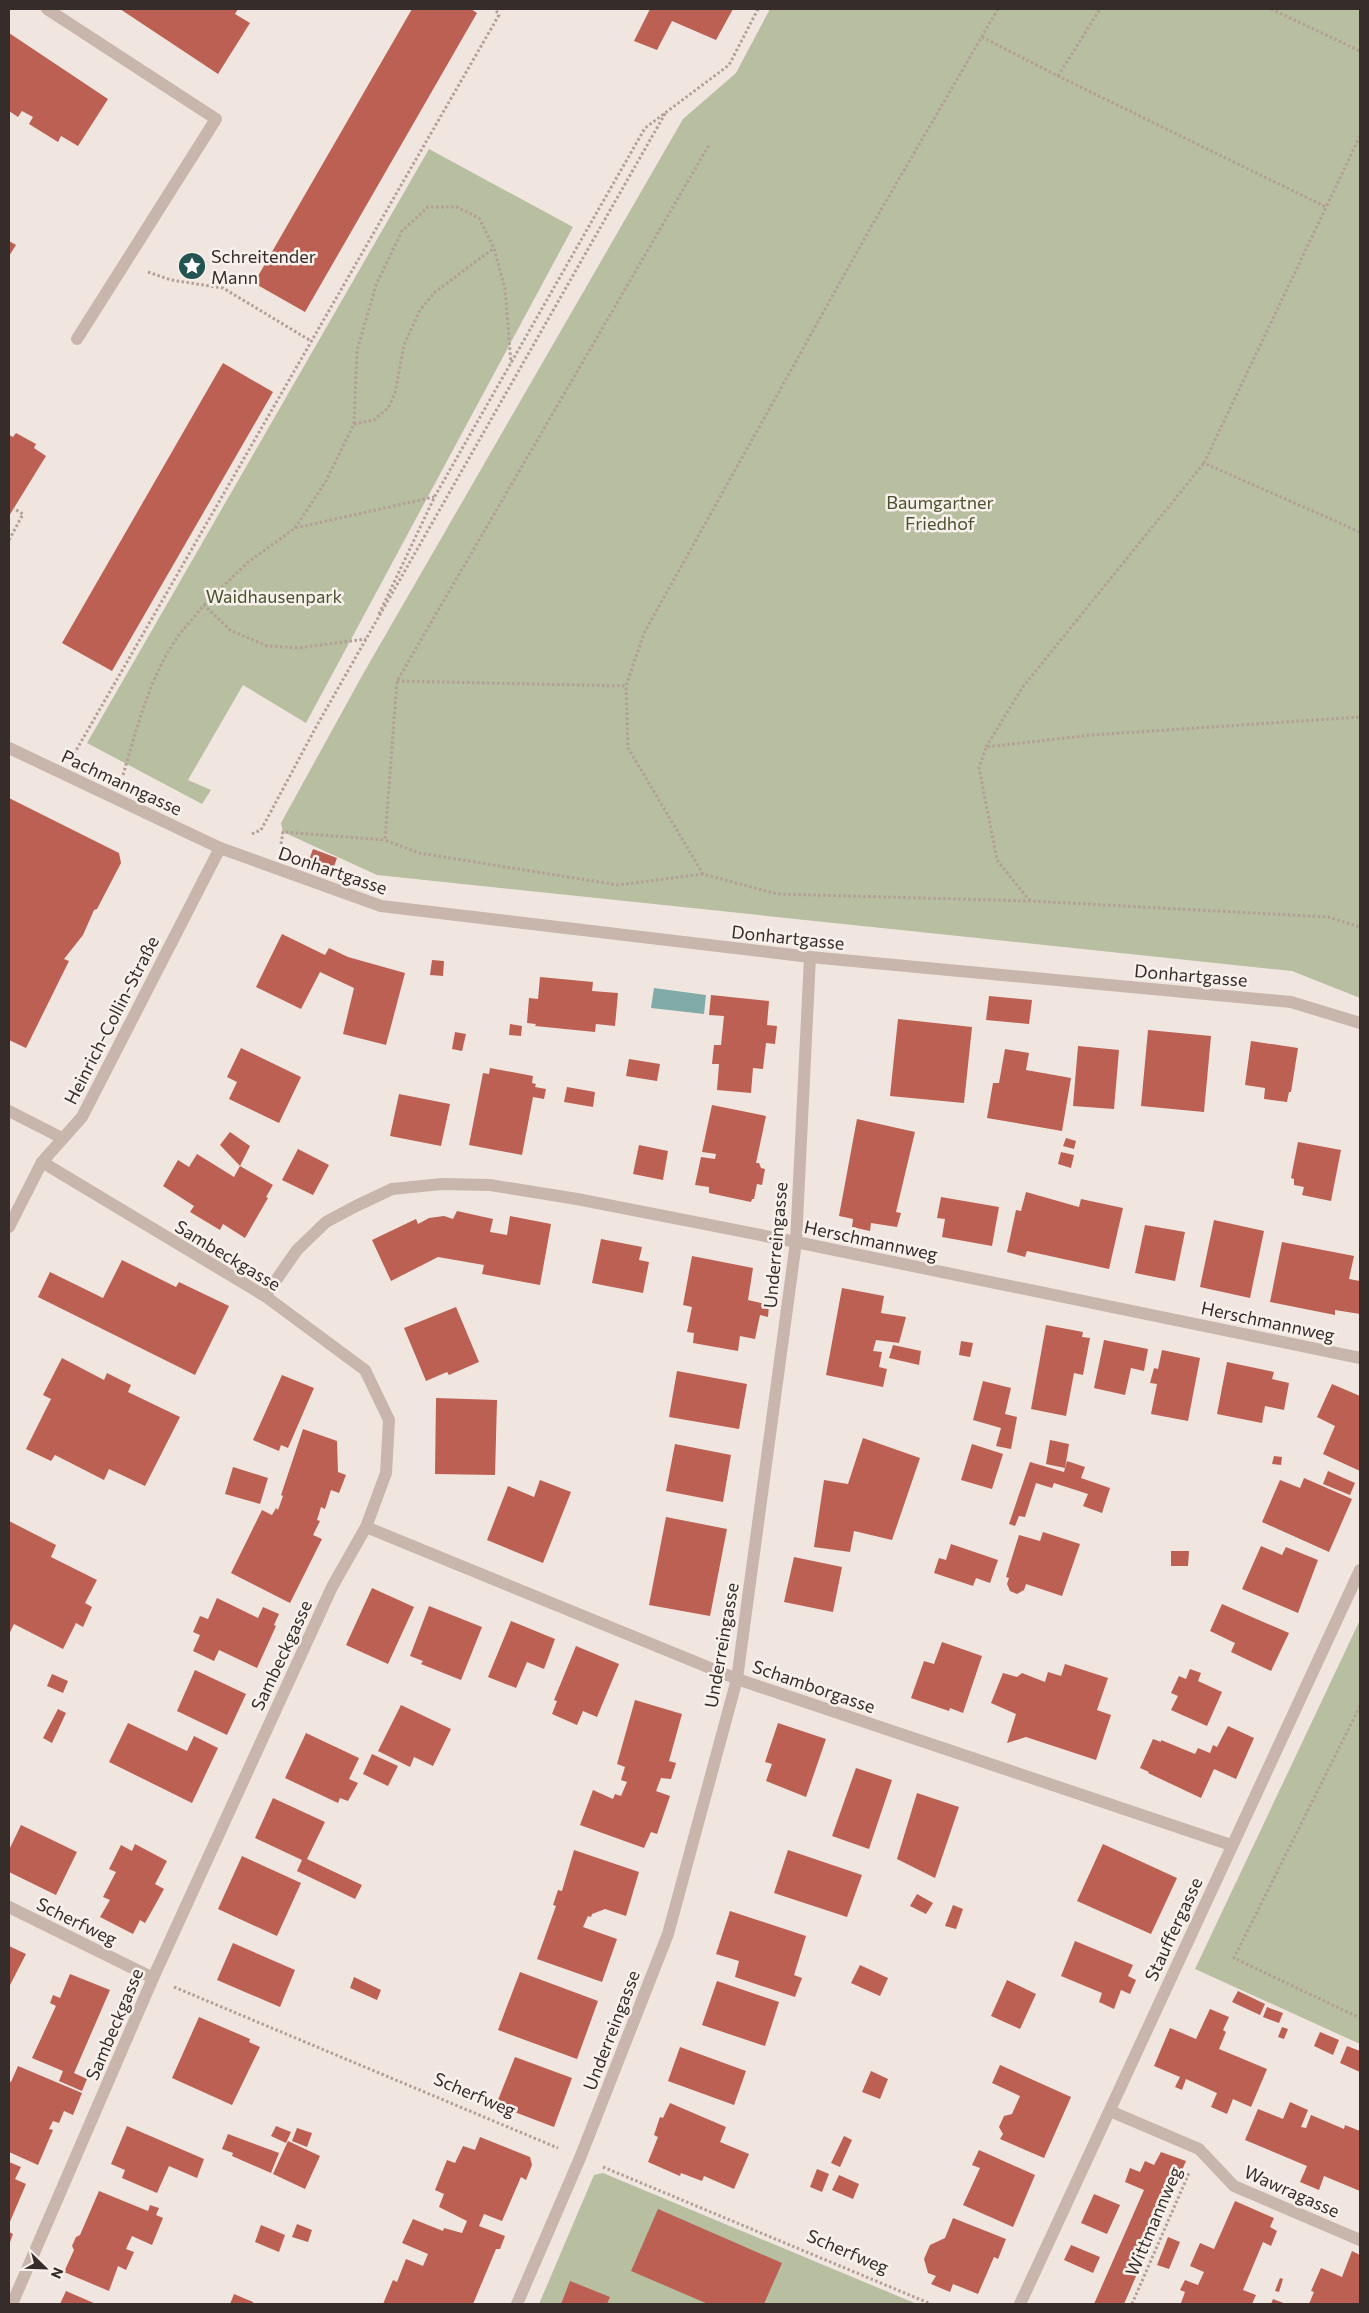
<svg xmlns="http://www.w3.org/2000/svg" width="1369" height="2313" font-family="Commissioner,sans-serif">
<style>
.green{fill:#b8bea0}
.water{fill:#81aba8}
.building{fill:#bb6053}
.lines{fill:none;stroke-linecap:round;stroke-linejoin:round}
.path{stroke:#b39f96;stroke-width:3;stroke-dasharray:2.5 2.5;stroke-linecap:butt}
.minor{stroke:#c8b5ac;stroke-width:12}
.labels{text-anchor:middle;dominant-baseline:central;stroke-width:5;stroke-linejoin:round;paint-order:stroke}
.poi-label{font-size:18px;fill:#362d2a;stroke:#f8f1eb;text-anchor:start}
.park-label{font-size:18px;fill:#4a5230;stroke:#f8f1eb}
.street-label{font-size:18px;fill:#362d2a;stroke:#f8f1eb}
</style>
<rect width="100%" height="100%" fill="#f1e6df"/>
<g class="green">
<polygon points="770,9 1360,9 1360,998 1292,971 377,875 283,832 281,823 363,674 683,119 736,73"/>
<polygon points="429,149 573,227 306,723 243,685 188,780 211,790 202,804 87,743"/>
<polygon points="1360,1620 1360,2044 1195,1969"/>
<polygon points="603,2173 917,2304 539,2304 594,2175"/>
</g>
<polygon class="water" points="654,988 706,995 704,1014 651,1008"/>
<g class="building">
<polygon points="120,9 238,9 235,14 250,23 218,74"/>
<polygon points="412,9 471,9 477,13 305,312 254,283"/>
<polygon points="650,9 733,9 716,40 672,21 657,50 634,41"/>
<polygon points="9,33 108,99 78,146 61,136 58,142 29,124 33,117 22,111 18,117 9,111"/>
<polygon points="9,241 16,245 9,256"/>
<polygon points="223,363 273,392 112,671 62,643"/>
<polygon points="16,433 36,444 34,448 46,456 9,516 9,435 13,437"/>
<polygon points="9,798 119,853 121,863 97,909 94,910 83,935 64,959 69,961 26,1048 9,1040"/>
<polygon points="313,849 337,858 333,869 309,860"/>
<polygon points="282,934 325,955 329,948 348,957 405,973 386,1045 343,1034 354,988 320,972 301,1009 256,987"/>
<polygon points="432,960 444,961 443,976 430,975"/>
<polygon points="540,977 593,982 592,991 618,993 615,1026 596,1024 595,1032 535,1026 536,1024 527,1023 529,998 538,999"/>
<polygon points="711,995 769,1001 767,1025 777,1026 775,1044 766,1043 763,1069 753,1068 751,1093 717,1090 719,1064 712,1064 714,1045 721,1045 724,1016 709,1015"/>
<polygon points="989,996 1032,1000 1029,1024 986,1020"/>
<polygon points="898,1019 972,1027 964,1103 890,1096"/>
<polygon points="510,1024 522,1026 521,1036 509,1035"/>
<polygon points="1148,1030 1211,1036 1204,1112 1141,1106"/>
<polygon points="455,1032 466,1034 462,1051 452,1049"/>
<polygon points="1251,1041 1298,1048 1291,1092 1289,1092 1287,1102 1264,1099 1265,1088 1245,1085"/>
<polygon points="1078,1046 1119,1050 1114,1109 1073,1106"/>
<polygon points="241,1048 301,1077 279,1123 229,1099 237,1082 227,1077"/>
<polygon points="1005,1049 1029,1053 1026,1070 1071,1078 1062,1131 987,1118 993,1083 999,1083"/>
<polygon points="629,1059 660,1064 657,1081 626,1076"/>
<polygon points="490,1068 533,1076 532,1083 536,1084 535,1087 546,1089 544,1099 533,1097 522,1155 469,1145 483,1073 489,1074"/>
<polygon points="567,1087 595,1092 593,1107 564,1102"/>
<polygon points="399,1094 450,1104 441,1146 390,1136"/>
<polygon points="712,1105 766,1116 756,1163 759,1163 761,1168 765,1169 762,1185 757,1184 754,1199 752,1199 751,1202 709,1193 709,1187 695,1185 701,1157 715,1159 716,1154 702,1152"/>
<polygon points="857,1119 915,1132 896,1212 901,1213 897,1227 871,1223 870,1231 852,1227 853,1219 839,1216"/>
<polygon points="230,1132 250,1146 240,1166 273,1185 266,1197 268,1198 245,1238 223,1224 220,1230 190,1212 194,1206 163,1186 178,1160 189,1167 197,1154 234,1177 240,1166 220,1145"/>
<polygon points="1066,1138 1076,1141 1074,1149 1063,1146"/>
<polygon points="1298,1142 1341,1150 1331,1201 1302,1195 1304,1187 1294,1185 1294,1179 1291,1178"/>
<polygon points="639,1145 668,1151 663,1180 633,1174"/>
<polygon points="298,1149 329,1165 313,1195 282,1180"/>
<polygon points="1061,1152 1074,1155 1071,1168 1058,1164"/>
<polygon points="1026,1192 1079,1207 1081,1199 1123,1208 1109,1269 1027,1251 1025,1257 1007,1252 1016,1210 1021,1211"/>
<polygon points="941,1197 999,1207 992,1246 942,1237 945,1219 937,1218"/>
<polygon points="457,1211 493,1219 490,1232 507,1235 510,1216 551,1224 540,1285 482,1274 484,1265 438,1257 391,1281 372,1240 416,1219 418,1224 429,1218 444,1216 453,1219"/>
<polygon points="1214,1220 1264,1231 1250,1298 1200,1287"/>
<polygon points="1145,1225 1185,1232 1175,1281 1135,1273"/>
<polygon points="601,1239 642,1247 639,1260 649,1262 643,1293 592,1283"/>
<polygon points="1282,1242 1354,1256 1349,1279 1360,1281 1360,1314 1335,1310 1335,1315 1270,1302"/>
<polygon points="692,1256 753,1268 748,1300 769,1305 768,1317 760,1315 755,1339 740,1336 738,1351 693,1343 694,1333 687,1332 692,1307 683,1305"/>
<polygon points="122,1260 176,1287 179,1282 229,1306 195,1375 38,1297 50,1272 103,1298"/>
<polygon points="842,1288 884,1296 881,1313 906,1317 899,1343 876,1340 873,1351 882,1352 879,1367 887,1369 883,1387 826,1375"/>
<polygon points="456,1307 479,1362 449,1375 447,1372 426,1381 404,1328"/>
<polygon points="1046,1325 1083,1332 1082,1337 1090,1338 1083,1375 1074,1373 1066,1416 1031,1409"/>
<polygon points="1104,1340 1148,1349 1144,1371 1131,1368 1125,1395 1094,1388"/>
<polygon points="961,1341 973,1343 970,1357 959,1355"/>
<polygon points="893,1345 921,1351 919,1365 889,1358"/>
<polygon points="1162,1350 1200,1358 1188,1421 1151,1414 1157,1384 1150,1383 1154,1368 1158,1369"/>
<polygon points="62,1358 104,1380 107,1373 131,1385 128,1392 180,1417 145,1486 109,1469 104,1480 55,1455 51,1461 26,1449 51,1399 43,1395"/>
<polygon points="1227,1362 1274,1372 1272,1379 1289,1383 1284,1410 1265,1406 1262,1423 1217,1414"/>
<polygon points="677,1371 747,1384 739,1429 669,1417"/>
<polygon points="282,1375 314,1388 288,1448 281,1445 279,1451 253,1440"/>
<polygon points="983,1381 1011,1388 1005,1414 1017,1417 1011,1449 996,1446 1001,1428 973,1420"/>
<polygon points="1332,1384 1360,1396 1360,1471 1323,1454 1335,1426 1317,1417"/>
<polygon points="436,1398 497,1400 495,1475 435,1474"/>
<polygon points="303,1429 337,1441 338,1472 346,1475 339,1493 331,1490 325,1509 321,1507 317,1520 320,1521 313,1535 322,1539 290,1603 231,1573 262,1510 272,1515 276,1508 278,1510 283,1496 281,1495"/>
<polygon points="863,1438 920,1458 892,1540 854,1531 850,1552 814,1547 824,1480 848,1484"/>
<polygon points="1050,1440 1069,1444 1065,1468 1046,1464"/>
<polygon points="675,1444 731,1455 723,1502 666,1491"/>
<polygon points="972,1444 1003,1454 992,1489 961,1480"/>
<polygon points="1274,1456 1282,1457 1281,1465 1272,1464"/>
<polygon points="1067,1461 1085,1467 1081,1478 1110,1488 1102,1513 1083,1506 1088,1494 1054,1483 1052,1488 1036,1483 1025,1517 1019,1516 1015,1526 1009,1524 1030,1462 1064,1472"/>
<polygon points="233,1467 268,1478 260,1504 225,1494"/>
<polygon points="1328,1471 1355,1483 1350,1495 1323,1484"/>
<polygon points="1304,1478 1352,1499 1329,1552 1262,1522 1280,1480 1300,1488"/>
<polygon points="540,1480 571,1492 543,1563 487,1540 508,1486 534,1497"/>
<polygon points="666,1517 727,1529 710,1616 649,1605"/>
<polygon points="9,1521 56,1545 51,1557 97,1580 85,1603 92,1607 83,1627 76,1623 63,1649 14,1624 9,1634"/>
<polygon points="1043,1532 1080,1544 1062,1596 1026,1584 1024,1590 1017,1594 1010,1591 1007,1584 1009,1578 1006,1577 1019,1535 1040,1541"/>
<polygon points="951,1544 998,1560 990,1583 976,1578 973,1586 934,1573 939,1558 946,1560"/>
<polygon points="1261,1546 1282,1555 1286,1547 1318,1560 1298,1613 1242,1589"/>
<polygon points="1171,1551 1189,1551 1188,1566 1171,1566"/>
<polygon points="794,1557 842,1567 833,1612 784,1602"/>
<polygon points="372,1588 414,1607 388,1664 346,1645"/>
<polygon points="217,1598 258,1618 263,1607 279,1614 274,1625 276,1626 257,1668 219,1650 214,1661 193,1651 200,1635 193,1632 200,1616 208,1619"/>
<polygon points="1222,1604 1289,1633 1271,1671 1231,1652 1235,1643 1210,1631"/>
<polygon points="429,1606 482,1627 461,1680 421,1664 423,1661 410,1656"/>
<polygon points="511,1621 555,1639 544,1669 527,1662 516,1688 488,1677"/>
<polygon points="942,1642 982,1656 963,1713 950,1708 949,1711 911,1698 924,1661 934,1664"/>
<polygon points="576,1646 619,1664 597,1717 583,1711 577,1725 552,1714 557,1701 554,1700"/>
<polygon points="1065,1664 1108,1678 1097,1710 1111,1715 1096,1760 1026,1737 1007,1743 1016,1714 991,1703 1003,1673 1017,1677 1022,1673 1045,1682 1048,1672 1061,1676"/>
<polygon points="1190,1669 1201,1673 1198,1681 1222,1692 1207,1726 1171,1710 1178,1696 1171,1693 1179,1676 1186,1679"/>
<polygon points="195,1670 246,1694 227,1735 177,1711"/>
<polygon points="52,1674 68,1681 63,1693 47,1686"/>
<polygon points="635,1700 682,1714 669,1761 676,1763 671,1779 661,1778 656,1791 670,1796 657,1834 651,1832 644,1848 580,1825 593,1790 613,1799 615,1794 621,1796 627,1782 621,1780 625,1767 617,1764"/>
<polygon points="401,1705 451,1729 433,1766 414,1757 410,1767 378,1751"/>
<polygon points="58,1709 66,1713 52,1743 43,1738"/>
<polygon points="128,1723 187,1751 194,1736 218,1748 192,1803 109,1762"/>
<polygon points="778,1723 826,1739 806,1797 766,1781 772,1764 765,1762"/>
<polygon points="1228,1726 1254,1738 1236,1779 1214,1769 1201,1798 1148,1773 1149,1772 1140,1768 1153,1739 1161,1742 1161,1740 1195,1754 1198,1748 1210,1753 1213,1745 1217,1747"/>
<polygon points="306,1733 359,1758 349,1779 358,1783 348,1801 340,1798 338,1803 285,1778"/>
<polygon points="372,1754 398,1766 388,1786 363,1774"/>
<polygon points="856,1768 892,1780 869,1849 832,1836"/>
<polygon points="917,1793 959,1807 935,1878 897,1859"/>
<polygon points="273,1798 325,1822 307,1859 362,1885 355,1899 297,1871 302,1860 255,1838"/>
<polygon points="21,1825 77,1852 56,1895 9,1872 9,1850"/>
<polygon points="135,1844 167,1861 155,1884 164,1889 145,1923 140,1920 133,1934 100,1917 110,1900 103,1897 116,1872 109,1869 121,1845 132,1851"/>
<polygon points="1103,1844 1177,1878 1151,1934 1077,1901"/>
<polygon points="574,1850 639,1872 626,1916 605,1909 592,1914 591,1917 588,1916 583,1927 617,1939 602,1982 537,1959 556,1906 553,1905 558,1890 562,1891"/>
<polygon points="788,1850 862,1875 847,1917 774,1893"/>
<polygon points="242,1856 301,1883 277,1936 218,1909"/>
<polygon points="917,1894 933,1903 926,1914 910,1906"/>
<polygon points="953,1905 963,1909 956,1929 945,1926"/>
<polygon points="730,1911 806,1936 794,1975 802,1978 795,1997 735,1977 739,1961 716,1954"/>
<polygon points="1075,1941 1133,1965 1128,1976 1136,1980 1130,1994 1121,1990 1114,2009 1099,2002 1102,1993 1061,1976"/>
<polygon points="233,1943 295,1970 280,2007 217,1980"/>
<polygon points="9,1946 26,1954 9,1987"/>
<polygon points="860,1965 888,1978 880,1996 851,1983"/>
<polygon points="520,1972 598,2001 577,2059 498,2030"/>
<polygon points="70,1974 110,1990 74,2073 87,2079 82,2091 59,2081 63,2071 32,2058 56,2006 50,2003 53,1995 60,1998"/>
<polygon points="354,1977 381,1990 377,2000 350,1988"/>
<polygon points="1007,1980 1036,1994 1020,2029 991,2016"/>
<polygon points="717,1981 779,2002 765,2046 702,2025"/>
<polygon points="1238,1991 1265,2004 1260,2015 1232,2002"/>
<polygon points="1267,2007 1283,2013 1279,2023 1263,2017"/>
<polygon points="1210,2009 1229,2017 1223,2030 1226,2032 1219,2049 1267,2069 1251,2107 1233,2099 1227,2114 1211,2107 1217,2093 1186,2079 1182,2090 1175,2087 1180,2077 1154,2066 1170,2028 1196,2039"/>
<polygon points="199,2017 250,2039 249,2042 260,2047 232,2105 172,2078"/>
<polygon points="1282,2027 1288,2029 1284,2039 1278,2037"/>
<polygon points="1320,2032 1339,2040 1333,2055 1314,2046"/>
<polygon points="1347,2046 1360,2051 1360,2072 1340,2063"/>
<polygon points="680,2047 746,2071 734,2105 668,2081"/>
<polygon points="515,2057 572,2078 554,2127 496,2105"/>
<polygon points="1000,2065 1071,2097 1044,2158 1000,2139 1003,2134 999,2127 1004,2116 1012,2114 1020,2096 992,2083"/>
<polygon points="18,2066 82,2093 73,2115 64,2111 59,2123 53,2121 49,2129 53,2130 38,2165 9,2152 9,2081 11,2082"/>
<polygon points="871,2071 888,2079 880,2099 862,2092"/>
<polygon points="1290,2102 1308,2110 1301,2127 1306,2128 1311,2115 1344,2129 1345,2125 1360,2131 1360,2191 1324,2176 1319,2190 1300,2182 1307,2166 1245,2140 1258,2109 1283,2119"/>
<polygon points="670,2103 726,2127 720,2142 749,2154 734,2189 704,2176 702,2181 681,2173 680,2176 648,2162 658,2137 654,2135 660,2117 663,2118"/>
<polygon points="127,2126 204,2159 197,2178 169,2166 157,2193 122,2178 125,2170 111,2164"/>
<polygon points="276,2126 291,2132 286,2143 271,2136"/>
<polygon points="297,2128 312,2133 307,2147 292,2141"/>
<polygon points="228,2134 279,2153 271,2173 232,2156 233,2153 222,2149"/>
<polygon points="844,2136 852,2140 840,2167 831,2163"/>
<polygon points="480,2137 530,2157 532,2165 526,2180 521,2177 502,2221 484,2214 479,2226 505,2236 500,2249 496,2249 473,2304 383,2304 393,2280 397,2282 406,2259 423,2266 428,2254 402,2243 413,2219 443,2231 444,2228 462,2233 467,2221 439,2207 444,2194 435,2190 447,2160 455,2163 463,2146 475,2150"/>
<polygon points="288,2141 320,2156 305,2189 273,2174"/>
<polygon points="979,2150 1035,2175 1013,2227 963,2205 980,2168 972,2165"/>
<polygon points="1161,2152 1186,2161 1124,2304 1094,2304 1144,2190 1125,2182 1130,2168 1140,2172 1145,2161 1154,2165"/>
<polygon points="9,2162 21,2167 15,2179 26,2184 9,2224"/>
<polygon points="817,2169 829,2174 822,2192 810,2187"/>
<polygon points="839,2175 859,2184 853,2199 832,2190"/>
<polygon points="99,2191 148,2211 150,2205 159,2208 156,2215 163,2218 152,2245 132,2236 126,2249 134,2252 126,2270 118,2266 109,2291 64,2272 74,2250 72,2246 76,2237 80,2235"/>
<polygon points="1094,2194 1120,2205 1107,2234 1081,2223"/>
<polygon points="1235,2201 1274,2218 1270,2227 1277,2231 1271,2246 1263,2242 1243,2290 1256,2295 1252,2304 1181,2303 1185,2292 1180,2290 1185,2280 1198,2285 1204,2272 1190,2266 1200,2243 1214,2249"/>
<polygon points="658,2209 782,2263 764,2304 708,2304 631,2271"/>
<polygon points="953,2218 1006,2239 998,2259 994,2257 978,2294 953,2284 950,2292 931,2284 936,2276 928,2273 924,2259 930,2245 945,2238"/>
<polygon points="297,2224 312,2230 308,2242 292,2237"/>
<polygon points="261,2225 285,2235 279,2252 255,2242"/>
<polygon points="9,2232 13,2234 9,2245"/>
<polygon points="1168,2237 1180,2242 1169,2269 1157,2265"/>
<polygon points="1071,2245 1100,2257 1093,2273 1064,2260"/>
<polygon points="1352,2251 1360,2255 1360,2304 1309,2304 1314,2292 1311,2291 1321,2268 1342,2277"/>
<polygon points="1280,2278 1283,2279 1279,2292 1275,2291"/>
<polygon points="570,2281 610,2297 607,2304 561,2304"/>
<polygon points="66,2291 96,2304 60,2304"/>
<polygon points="234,2294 253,2302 253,2304 230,2304"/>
<polygon points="1273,2299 1286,2304 1271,2304"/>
</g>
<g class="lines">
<g class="path">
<polyline points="998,9 871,227 644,633 626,686 628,748 703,874 777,894 1030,901 1328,917 1360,927"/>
<polyline points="1271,9 1360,51"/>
<polyline points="982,37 1058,76 1326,207"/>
<polyline points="1058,76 1100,9"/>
<polyline points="1360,136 1204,463 1360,532"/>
<polyline points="148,272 171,280 223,288 311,341"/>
<polyline points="354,424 374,420 388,408 395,393 404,345 420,310 435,292 494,248"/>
<polyline points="295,528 326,481 354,424 357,351 376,285 402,231 428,207 457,207 479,218 494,248 505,289 511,363"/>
<polyline points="9,540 23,514 13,508"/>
<polyline points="204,605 247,563 295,528 434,497"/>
<polyline points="379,614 435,496 645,128 729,65 758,9"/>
<polyline points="397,681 626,686"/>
<polyline points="986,747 1022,688 1204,463"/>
<polyline points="74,754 499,15 495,9"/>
<path d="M123,775C137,728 150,675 179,635C187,625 196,615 204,605L230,630L267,646L298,648L366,639"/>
<polyline points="252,834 261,830 316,727 666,112"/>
<polyline points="281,844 283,832 385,840"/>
<polyline points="703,874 618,885 419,853 385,840 397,681 709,145"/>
<polyline points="1030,901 997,860 979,768 986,747 1092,735 1360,717"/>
<polyline points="1360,1706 1234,1958 1360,2018"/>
<polyline points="174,1987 558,2148"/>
<polyline points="603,2167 931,2304"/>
<polyline points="1132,2304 1189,2173"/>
</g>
<g class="minor">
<polyline points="47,9 216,119 77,339"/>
<polyline points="9,748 220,848 381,906 810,957 1291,1002 1360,1023"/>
<polyline points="9,1111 62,1138"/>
<polyline points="9,1227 42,1162 82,1117 220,848"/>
<polyline points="265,1296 297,1250 326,1222 356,1206 392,1189 442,1184 490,1185 577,1199 796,1242 1360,1358"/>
<polyline points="366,1527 737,1679 1231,1845"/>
<polyline points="9,1907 153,1978"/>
<polyline points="1110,2111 1199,2149 1234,2186 1360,2240"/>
<polyline points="12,2304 153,1978 332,1587 366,1527 386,1473 389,1420 365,1370 265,1296 42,1162"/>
<polyline points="517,2304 580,2158 668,1934 737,1679 796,1242 810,957"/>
<polyline points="1020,2304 1360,1570"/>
</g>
</g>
<defs>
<symbol id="sight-disc" viewBox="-11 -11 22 22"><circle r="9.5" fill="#235452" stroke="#f8f1eb"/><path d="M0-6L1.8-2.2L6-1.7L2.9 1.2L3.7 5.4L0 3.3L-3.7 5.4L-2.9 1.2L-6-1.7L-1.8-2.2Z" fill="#fff"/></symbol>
</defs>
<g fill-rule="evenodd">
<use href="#sight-disc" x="176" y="250" width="32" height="32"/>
</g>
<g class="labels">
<g class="poi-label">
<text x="211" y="256">Schreitender<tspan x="211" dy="21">Mann</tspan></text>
</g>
<g class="park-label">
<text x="940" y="502">Baumgartner<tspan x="940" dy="21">Friedhof</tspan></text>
<text x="274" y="596">Waidhausenpark</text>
</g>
<g class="street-label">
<text transform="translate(122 782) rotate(25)">Pachmanngasse</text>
<text transform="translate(333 870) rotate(19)">Donhartgasse</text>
<text transform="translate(788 937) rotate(6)">Donhartgasse</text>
<text transform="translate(1191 975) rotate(5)">Donhartgasse</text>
<text transform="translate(111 1020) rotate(-63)">Heinrich-Collin-Straße</text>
<text transform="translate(871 1240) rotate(12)">Herschmannweg</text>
<text transform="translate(775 1245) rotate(-85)">Underreingasse</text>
<text transform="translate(228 1255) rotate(31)">Sambeckgasse</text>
<text transform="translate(1268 1321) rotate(12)">Herschmannweg</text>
<text transform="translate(721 1645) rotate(-80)">Underreingasse</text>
<text transform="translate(281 1655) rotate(-65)">Sambeckgasse</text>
<text transform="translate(814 1686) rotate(19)">Schamborgasse</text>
<text transform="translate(77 1921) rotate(26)">Scherfweg</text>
<text transform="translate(1173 1929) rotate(-65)">Stauffergasse</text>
<text transform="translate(114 2024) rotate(-67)">Sambeckgasse</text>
<text transform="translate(611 2030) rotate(-69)">Underreingasse</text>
<text transform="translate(475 2094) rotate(23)">Scherfweg</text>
<text transform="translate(1292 2191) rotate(24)">Wawragasse</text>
<text transform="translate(1153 2221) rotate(-67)">Wittmannweg</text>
<text transform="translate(848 2251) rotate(23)">Scherfweg</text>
</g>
</g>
<rect width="1369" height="2313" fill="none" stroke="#362d2a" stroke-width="20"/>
<g transform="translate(45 2268) rotate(113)" stroke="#f8f1eb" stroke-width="4" paint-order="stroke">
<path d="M0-4L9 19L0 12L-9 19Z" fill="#362d2a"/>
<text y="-8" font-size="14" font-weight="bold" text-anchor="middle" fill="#362d2a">N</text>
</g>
</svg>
